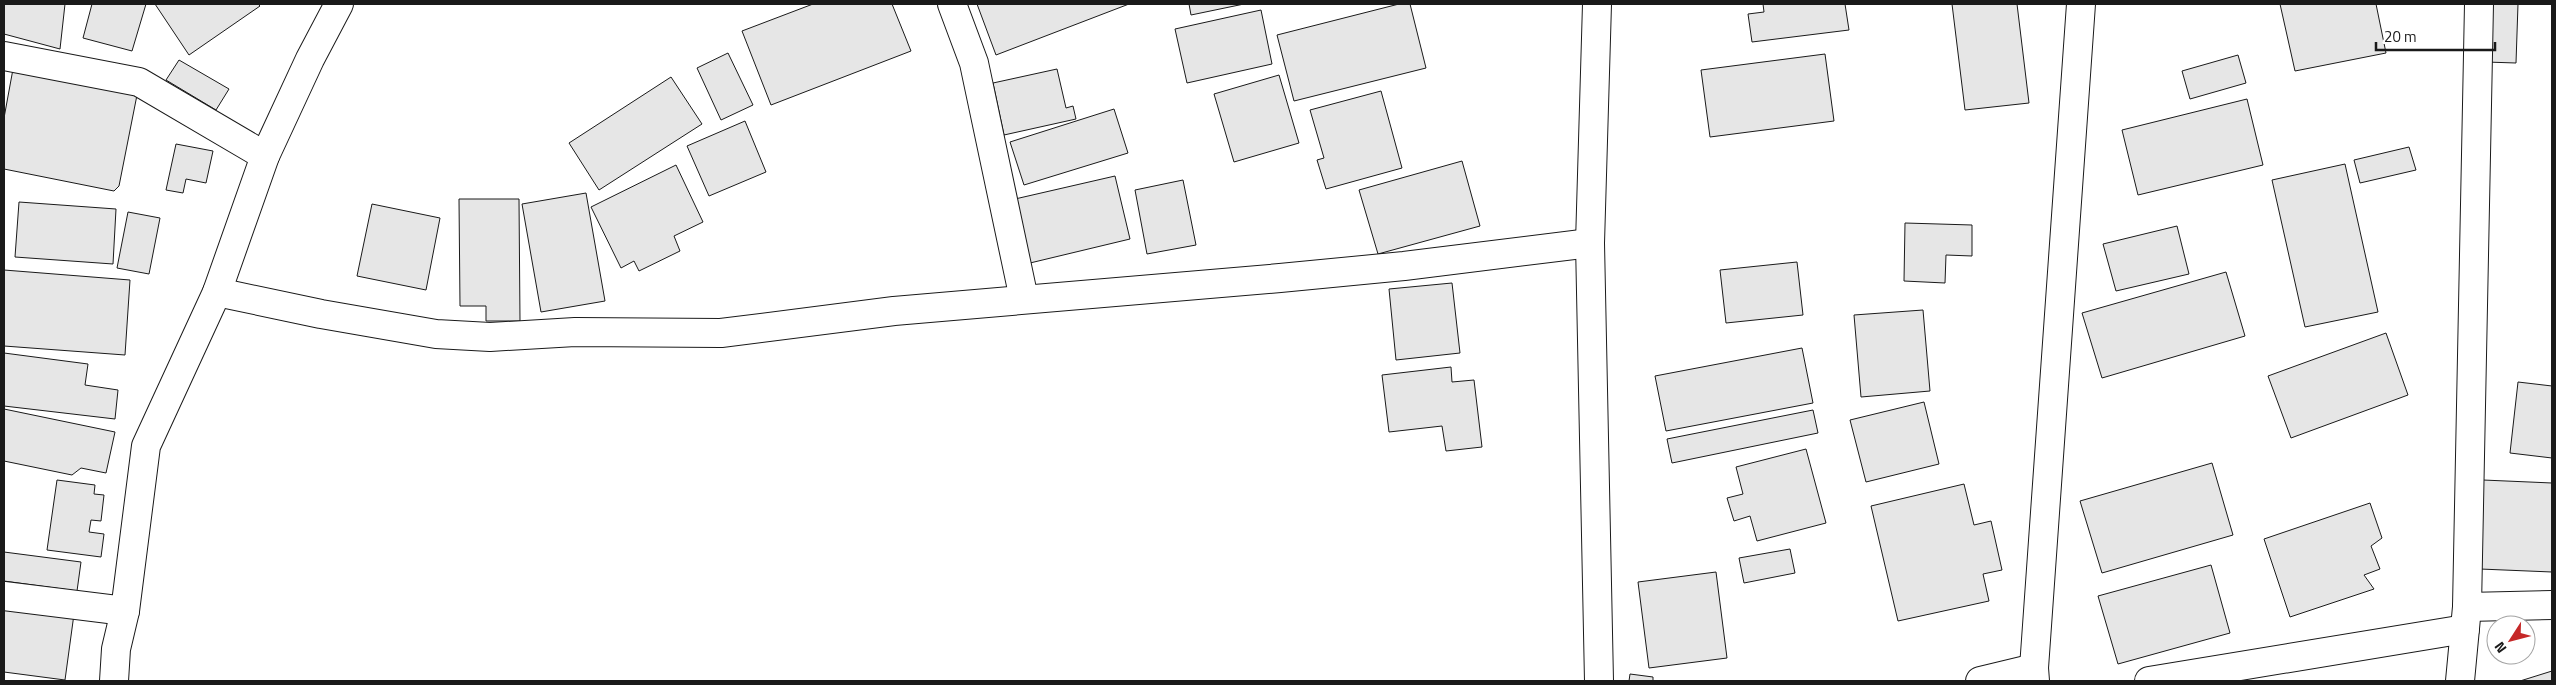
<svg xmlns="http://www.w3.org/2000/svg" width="2556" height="685" font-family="'Titillium Web',sans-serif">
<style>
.building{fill:#e6e6e6;stroke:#1a1a1a}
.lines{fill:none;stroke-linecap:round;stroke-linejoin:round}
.minor-casing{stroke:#1a1a1a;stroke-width:30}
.tertiary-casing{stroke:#1a1a1a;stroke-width:30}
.minor{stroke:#fff;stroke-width:28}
.tertiary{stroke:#fff;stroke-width:28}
</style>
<rect width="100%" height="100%" fill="#fff"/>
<g class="building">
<polygon points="4,4 65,4 60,49 4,34"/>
<polygon points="92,4 146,4 132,51 83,38"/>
<polygon points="155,4 258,4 260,6 189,55"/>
<polygon points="813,4 892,4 911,51 771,105 742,31"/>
<polygon points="977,4 1129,4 996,55"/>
<polygon points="1189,4 1244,4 1191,15"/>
<polygon points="1399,4 1410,4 1426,68 1294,101 1277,35"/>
<polygon points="1763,4 1845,4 1849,30 1752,42 1748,14 1764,12"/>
<polygon points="1952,4 2017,4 2029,103 1965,110"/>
<polygon points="2280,4 2376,4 2386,53 2295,71"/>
<polygon points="2488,4 2518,4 2516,63 2486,62"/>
<polygon points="1261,10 1272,64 1187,83 1175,29"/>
<polygon points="728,53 753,105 721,120 697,68"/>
<polygon points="1825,54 1834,121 1710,137 1701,70"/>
<polygon points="2238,55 2246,83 2190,99 2182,71"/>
<polygon points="179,60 229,89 216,110 166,80"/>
<polygon points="13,69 137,95 119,186 114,191 4,169 4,118"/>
<polygon points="1057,69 1066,108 1073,106 1076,119 1004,135 993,83"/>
<polygon points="1279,75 1299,143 1234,162 1214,94"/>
<polygon points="671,77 702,124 599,190 569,143"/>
<polygon points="1381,91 1402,168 1326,189 1317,160 1324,158 1310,110"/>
<polygon points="2247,99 2263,165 2138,195 2122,130"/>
<polygon points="1114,109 1128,153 1024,185 1010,142"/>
<polygon points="745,121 766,172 709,196 687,146"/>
<polygon points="176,144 213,151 206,183 186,179 183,193 166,190"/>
<polygon points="2409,147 2416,170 2360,183 2354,160"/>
<polygon points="1462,161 1480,226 1378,254 1359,190"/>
<polygon points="2345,164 2378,312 2305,327 2272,180"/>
<polygon points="676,165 703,222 674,236 680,251 639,271 634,261 621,268 591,207"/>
<polygon points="1115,176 1130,239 1030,263 1015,199"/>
<polygon points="1183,180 1196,245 1147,254 1135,190"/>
<polygon points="586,193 605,301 541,312 522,204"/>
<polygon points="459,199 519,199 520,321 486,321 486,306 460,306"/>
<polygon points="19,202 116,209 113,264 15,257"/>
<polygon points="372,204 440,218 426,290 357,276"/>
<polygon points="128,212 160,218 149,274 117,268"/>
<polygon points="1905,223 1972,225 1972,256 1946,255 1945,283 1904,281"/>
<polygon points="2177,226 2189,274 2116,291 2103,244"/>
<polygon points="1797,262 1803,315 1726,323 1720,270"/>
<polygon points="4,270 130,280 125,355 4,346"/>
<polygon points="2226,272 2245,336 2102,378 2082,313"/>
<polygon points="1452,283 1460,353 1396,360 1389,289"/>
<polygon points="1923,310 1930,391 1861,397 1854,315"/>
<polygon points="2386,333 2408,395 2291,438 2268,376"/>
<polygon points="1802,348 1813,403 1666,431 1655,376"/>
<polygon points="4,353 88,364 85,385 118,390 115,419 4,406"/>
<polygon points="1451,367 1452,382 1474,380 1482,447 1446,451 1442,426 1389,432 1382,375"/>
<polygon points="2518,382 2552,386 2552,458 2510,453"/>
<polygon points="1924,402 1939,464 1866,482 1850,420"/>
<polygon points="4,409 115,432 106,473 81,468 72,475 4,461"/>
<polygon points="1813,410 1818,433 1672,463 1667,439"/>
<polygon points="1806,449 1826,523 1757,541 1750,516 1734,521 1727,498 1743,494 1736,467"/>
<polygon points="2212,463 2233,535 2102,573 2080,501"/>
<polygon points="57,480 95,485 94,494 104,495 101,521 91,520 89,532 104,534 101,557 47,550"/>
<polygon points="2483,480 2552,483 2552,572 2480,569"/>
<polygon points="1964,484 1974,525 1991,521 2002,570 1983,574 1989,601 1898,621 1871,506"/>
<polygon points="2370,503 2382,538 2371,546 2380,569 2364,575 2374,589 2290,617 2264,539"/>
<polygon points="1790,549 1795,573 1744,583 1739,558"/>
<polygon points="4,552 81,562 77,591 4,581"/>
<polygon points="2211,565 2230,633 2118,664 2098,596"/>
<polygon points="1716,572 1727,658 1649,668 1638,582"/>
<polygon points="4,604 74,614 65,680 4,672"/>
<polygon points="2552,671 2552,681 2520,681"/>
<polygon points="1630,674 1653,677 1653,681 1629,681"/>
</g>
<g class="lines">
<defs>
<g id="minor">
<polyline points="952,4 974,63 1024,299"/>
<polyline points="1597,4 1590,243 1599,681"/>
<polyline points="4,56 139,82 265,156"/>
<polyline points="217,292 321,314 436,334 490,337 575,332 721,333 894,311 1280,278 1404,266 1590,243"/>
<polyline points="4,596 125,611"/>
<polyline points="2467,607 2552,605"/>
<polyline points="2034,668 2081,4"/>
<polyline points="1980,681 2034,668 2035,681"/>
<polyline points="2149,681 2465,629"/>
<polyline points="2460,681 2467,607 2479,4"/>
</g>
<polyline id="tertiary" points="114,681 116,649 125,611 146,446 217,292 265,156 310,59 339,4"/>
</defs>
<use href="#minor" class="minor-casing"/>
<use href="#tertiary" class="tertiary-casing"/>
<use href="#minor" class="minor"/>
<use href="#tertiary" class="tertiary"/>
</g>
<rect width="2556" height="685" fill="none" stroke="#1a1a1a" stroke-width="10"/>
<g transform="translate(2511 640) rotate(234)"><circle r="24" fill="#ffffff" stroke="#a3a3a3"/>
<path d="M0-4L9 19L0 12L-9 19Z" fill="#c62828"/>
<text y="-8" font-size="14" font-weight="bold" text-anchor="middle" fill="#1a1a1a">N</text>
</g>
<path d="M2376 42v8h119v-8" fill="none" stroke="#1a1a1a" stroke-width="2.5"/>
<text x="2384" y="42" font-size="15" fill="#1a1a1a" stroke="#ffffff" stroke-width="4" paint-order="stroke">20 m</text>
</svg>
